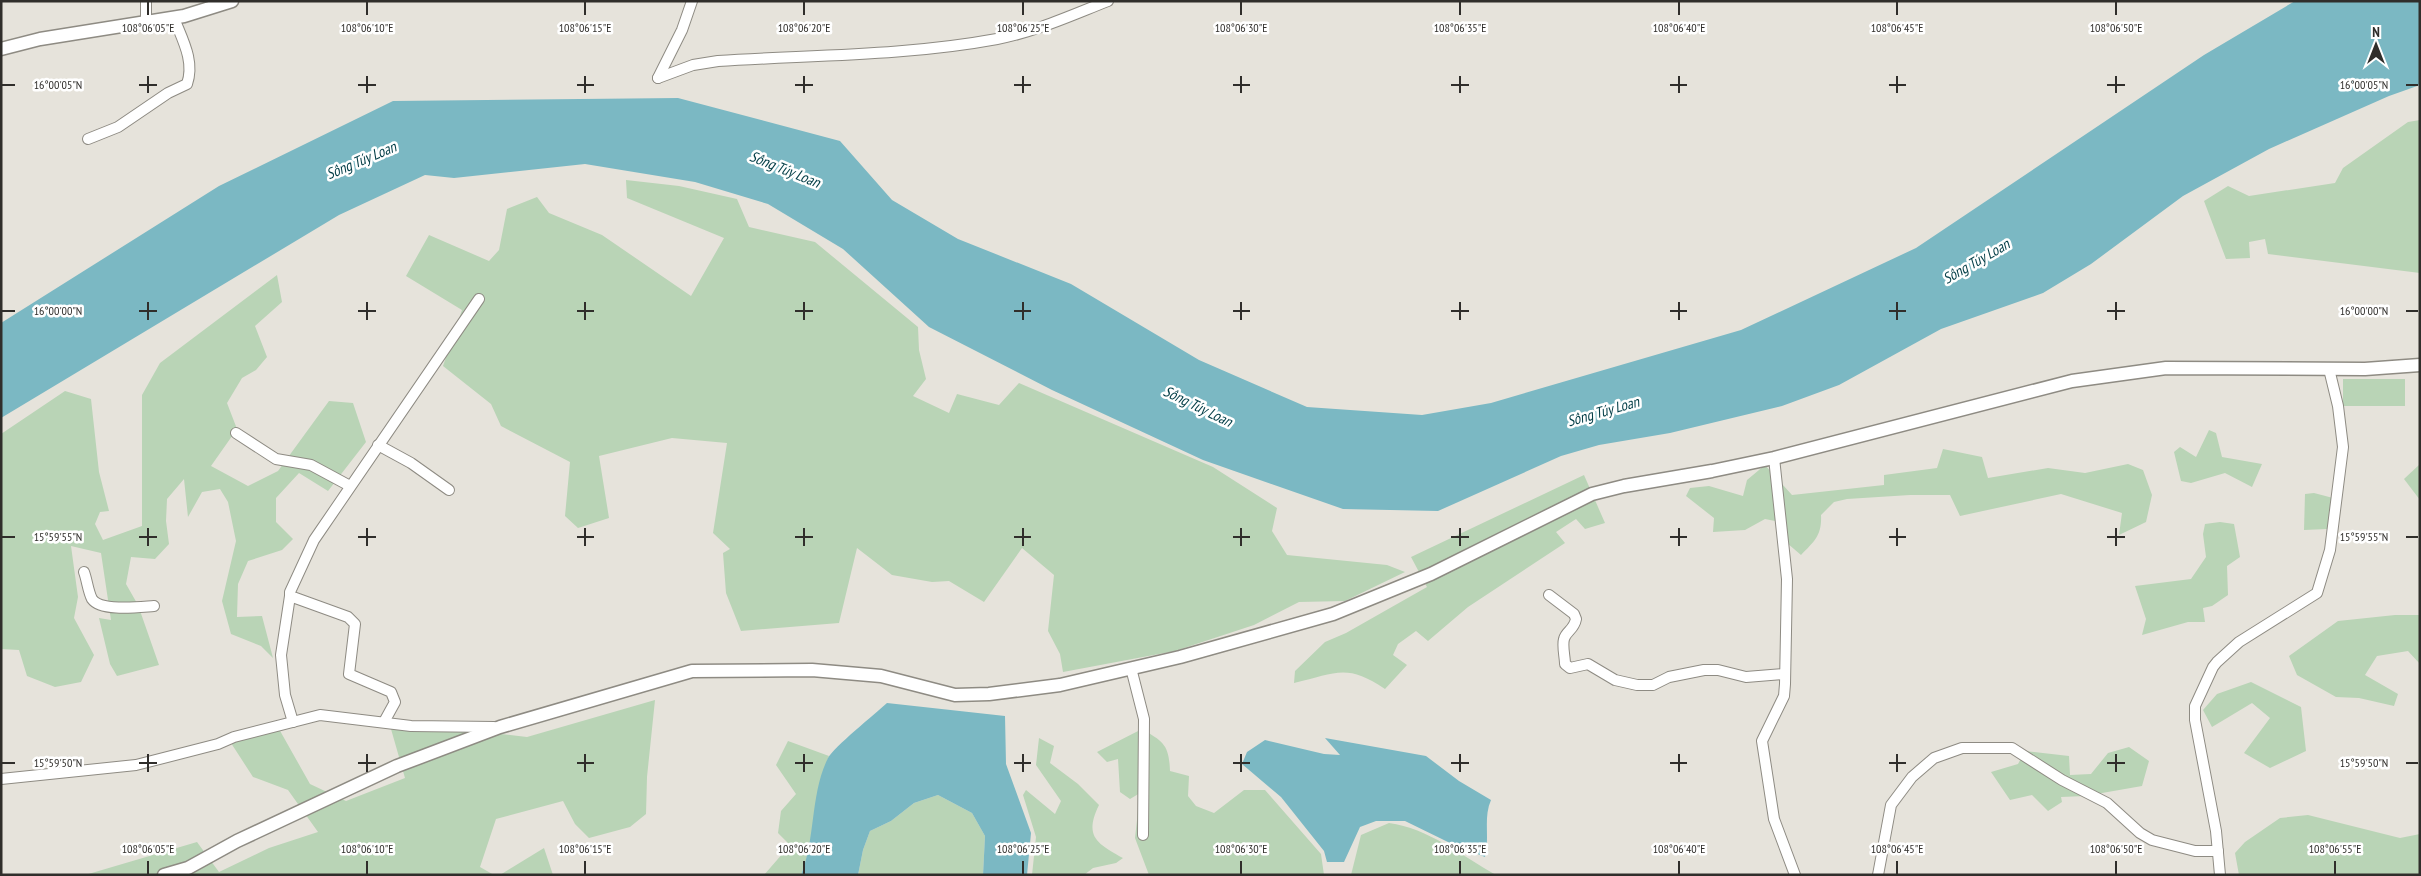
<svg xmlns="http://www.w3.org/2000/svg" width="2421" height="876" font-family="'PT Sans Narrow',sans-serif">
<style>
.green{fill:#b9d4b6}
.water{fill:#7bb8c3}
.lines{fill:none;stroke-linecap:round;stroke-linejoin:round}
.minor-casing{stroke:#8e8b83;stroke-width:12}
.tertiary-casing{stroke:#8e8b83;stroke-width:15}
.minor{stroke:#fff;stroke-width:10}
.tertiary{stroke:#fff;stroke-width:12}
.ticks{fill:none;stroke:#302e2b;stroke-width:2}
.labels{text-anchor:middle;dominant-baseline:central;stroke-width:5;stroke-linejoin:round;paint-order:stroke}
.water-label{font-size:15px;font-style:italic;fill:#023d46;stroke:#fff}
.ticks-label{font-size:12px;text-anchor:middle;fill:#302e2b;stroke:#fff;stroke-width:5;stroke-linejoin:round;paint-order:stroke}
</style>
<rect width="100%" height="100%" fill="#e6e3db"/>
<g class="green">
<polygon points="2420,120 2420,273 2268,254 2265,239 2249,242 2250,258 2226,259 2204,201 2228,186 2249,196 2335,183 2343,168 2408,122"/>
<polygon points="626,180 679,186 737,199 749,227 815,242 918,327 919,350 926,379 913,396 949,413 957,394 999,405 1019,383 1213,467 1277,508 1272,531 1287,555 1387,565 1405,572 1345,601 1299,602 1254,625 1175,651 1063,672 1060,654 1048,631 1054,575 1022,548 984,602 949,581 932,582 892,575 857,548 839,623 741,631 726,593 723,553 730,549 713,533 727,443 672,438 599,456 609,518 578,528 565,516 570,462 501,426 491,404 443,366 462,310 406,276 429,235 489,261 499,250 507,209 537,197 549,213 602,235 691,296 724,238 627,198"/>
<polygon points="277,275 282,302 255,326 267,357 256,370 242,378 227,403 237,429 211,466 248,486 278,471 329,401 353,403 366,442 328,491 299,473 276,498 276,522 293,539 282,550 248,561 238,584 237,617 262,616 273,658 261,646 231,634 222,601 236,541 228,502 220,489 202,492 188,517 184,479 167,499 166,521 169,544 155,559 131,557 126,584 138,605 159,665 117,676 110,664 99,618 111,620 101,553 71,546 78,597 74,618 94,655 81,682 55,687 27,676 19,650 1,649 1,434 65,391 91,399 99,472 109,511 100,512 95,524 103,540 142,526 142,395 160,363"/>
<rect x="2343" y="379" width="62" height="27"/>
<polygon points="2209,430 2216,433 2222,457 2262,464 2252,487 2225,473 2191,483 2181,481 2174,452 2180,447 2196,457"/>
<path d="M1943,449L1982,457L1988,478L2048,468L2085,473L2128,464L2143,470L2152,495L2146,522L2119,535L2122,513L2061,494L1960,516L1950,495H1910L1847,499L1834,502L1821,515C1822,535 1815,541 1801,555L1787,543L1785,523L1765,519L1745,530L1713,532L1714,518L1686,496L1690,488L1709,486L1743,496L1747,480L1765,465L1792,495L1884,485V475L1937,468Z"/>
<polygon points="2420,464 2420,500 2404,479"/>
<path d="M1584,475L1605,523L1585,529L1576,519L1556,532L1565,543L1468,607L1428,641L1416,631L1398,644L1393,655L1407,665L1385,689C1347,663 1336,673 1294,683L1295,671L1325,642L1346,633L1427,587L1411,557Z"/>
<polygon points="2314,493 2333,498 2327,529 2304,530 2305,494"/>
<polygon points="2220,522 2234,524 2240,557 2227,566 2228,595 2212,606 2203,608 2205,622 2188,622 2142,635 2146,619 2135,586 2191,579 2206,557 2203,534 2205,524"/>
<polygon points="2395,615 2420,615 2420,664 2408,651 2377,656 2365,675 2398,694 2394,706 2359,698 2336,697 2297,675 2289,656 2338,621"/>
<polygon points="2251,682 2301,707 2306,751 2270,768 2244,753 2270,718 2252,703 2212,727 2203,710 2217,694"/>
<polygon points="655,700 647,777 646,814 630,827 589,838 575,824 563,801 496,819 480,867 494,875 85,875 197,842 219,872 269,848 318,832 288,790 253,777 231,743 279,729 310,784 346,801 405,778 391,729 474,731 527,737"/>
<path d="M1142,729C1164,742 1169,745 1170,771L1189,776L1188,796L1196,806L1214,813L1244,790H1265L1321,854L1324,875H1149L1135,838L1140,793L1130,799L1120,792L1118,759L1107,762L1097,752Z"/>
<path d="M1039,738L1054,746L1050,763L1078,784L1099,805C1084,836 1096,843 1123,858L1116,863L1093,868L1084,875H1032L1036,837L1023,795L1026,790L1055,814L1061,801L1036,765Z"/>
<path d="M788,741L829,756C814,794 816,837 801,875H764L790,845L778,833L781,811L796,794L776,765Z"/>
<polygon points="2129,747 2149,761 2142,786 2085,796 2061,797 2062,802 2048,811 2032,795 2010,800 1991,772 2018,764 2025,751 2069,756 2070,775 2091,774 2108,753"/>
<polygon points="938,795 972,813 985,836 983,875 858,875 863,850 870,831 891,821 914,803"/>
<polygon points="2308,815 2400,838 2420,834 2420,875 2239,875 2235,853 2245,842 2280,818"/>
<path d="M1389,823C1428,828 1462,856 1496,875H1351L1361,835Z"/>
<polygon points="544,848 553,875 500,875"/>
</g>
<g class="water">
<polygon points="2295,1 2420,1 2420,85 2389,96 2269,149 2183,196 2091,264 2043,293 1941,329 1839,385 1782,406 1670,433 1599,445 1561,456 1438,511 1343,509 1203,460 1052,390 929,327 843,249 768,204 695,182 585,164 454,178 425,175 339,215 1,418 1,323 219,186 393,101 678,98 840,141 892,200 958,239 1071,284 1199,360 1307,407 1422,415 1491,403 1741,330 1916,248 2204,55"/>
<path d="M887,703L1005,716L1006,764L1031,833L1027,875H983L985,836L972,813L938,795L914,803L891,821L870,831L863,850L858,875H801C816,838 810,794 828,758C834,747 875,714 887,703Z"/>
<path d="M1325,738L1426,756L1459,781L1491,800C1483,818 1490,837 1485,857L1450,843L1405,821H1376L1360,827L1344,862H1327L1324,851L1281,797L1242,764L1247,752L1265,740L1324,754L1340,755Z"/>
</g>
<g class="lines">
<defs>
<g id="minor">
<polyline points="146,23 146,1"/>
<path d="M658,78L693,65L718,61C812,55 905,56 997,39C1035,32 1072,15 1108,1"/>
<polyline points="658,78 682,30 692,1"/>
<path d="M88,139L118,127L168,93L187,84C195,61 182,39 174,18"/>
<polyline points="236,433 276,459 311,465 350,486"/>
<polyline points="378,445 411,463 449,490"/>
<polyline points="1774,458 1787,579 1785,684 1784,696 1762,741 1774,819 1795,875"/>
<path d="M84,572C87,580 88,591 92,599C101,612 139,607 154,606"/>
<path d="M1549,595L1574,614L1576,619C1574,630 1566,631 1564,639C1562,646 1565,657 1565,664L1570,668L1588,664L1615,680L1637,685H1653L1669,677L1704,670H1718L1746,677L1784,674"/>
<polyline points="290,596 281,655 285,695 293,722"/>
<polyline points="1131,668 1144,719 1143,835"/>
<polyline points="384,722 395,702 391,692 349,674 355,624 348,617 290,596 290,592 314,540 479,299"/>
<polyline points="1,779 136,765 218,744 234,737 320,715 411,726 494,727"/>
<polyline points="1878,875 1891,805 1912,777 1934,758 1962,748 2012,748 2062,780 2107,803 2140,833 2152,840 2195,851 2218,851"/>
<polyline points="2220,875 2216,831 2195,720 2195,706 2213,667 2217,662 2239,642 2317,593 2330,550 2343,447 2338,406 2329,369"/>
</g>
<g id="tertiary">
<polyline points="1,49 40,39 184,16 232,1"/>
<polyline points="164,875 188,868 237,841 397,766 500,727 692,671 812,670 881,676 955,695 989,694 1060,685 1180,657 1333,614 1431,574 1592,494 1624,486 1712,471 1774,458 2072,381 2166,368 2365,369 2420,365"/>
</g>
</defs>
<use href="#minor" class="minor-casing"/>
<use href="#tertiary" class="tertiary-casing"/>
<use href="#minor" class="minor"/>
<use href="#tertiary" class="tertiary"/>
</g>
<path class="ticks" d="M148,2V15M367,2V15M585,2V15M804,2V15M1023,2V15M1241,2V15M1460,2V15M1679,2V15M1897,2V15M2116,2V15M148,76V93M367,76V93M585,76V93M804,76V93M1023,76V93M1241,76V93M1460,76V93M1679,76V93M1897,76V93M2116,76V93M2,85H15M139,85H157M358,85H376M577,85H594M795,85H813M1014,85H1031M1233,85H1250M1451,85H1469M1670,85H1687M1889,85H1906M2107,85H2125M2406,85H2418M148,302V320M367,302V320M585,302V320M804,302V320M1023,302V320M1241,302V320M1460,302V320M1679,302V320M1897,302V320M2116,302V320M2,311H15M139,311H157M358,311H376M577,311H594M795,311H813M1014,311H1031M1233,311H1250M1451,311H1469M1670,311H1687M1889,311H1906M2107,311H2125M2406,311H2418M148,528V546M367,528V546M585,528V546M804,528V546M1023,528V546M1241,528V546M1460,528V546M1679,528V546M1897,528V546M2116,528V546M2,537H15M139,537H157M358,537H376M577,537H594M795,537H813M1014,537H1031M1233,537H1250M1451,537H1469M1670,537H1687M1889,537H1906M2107,537H2125M2406,537H2418M148,754V772M367,754V772M585,754V772M804,754V772M1023,754V772M1241,754V772M1460,754V772M1679,754V772M1897,754V772M2116,754V772M2,763H15M139,763H157M358,763H376M577,763H594M795,763H813M1014,763H1031M1233,763H1250M1451,763H1469M1670,763H1687M1889,763H1906M2107,763H2125M2406,763H2418M148,861V874M367,861V874M585,861V874M804,861V874M1023,861V874M1241,861V874M1460,861V874M1679,861V874M1897,861V874M2116,861V874M2335,861V874"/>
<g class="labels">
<g class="water-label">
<text transform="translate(361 160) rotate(-23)">Sông Túy Loan</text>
<text transform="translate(785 169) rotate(22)">Sông Túy Loan</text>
<text transform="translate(1976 261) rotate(-30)">Sông Túy Loan</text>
<text transform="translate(1198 406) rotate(26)">Sông Túy Loan</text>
<text transform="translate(1603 411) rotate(-16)">Sông Túy Loan</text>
</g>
</g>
<g class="ticks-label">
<text x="148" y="32">108°06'05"E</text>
<text x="367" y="32">108°06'10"E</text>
<text x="585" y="32">108°06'15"E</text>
<text x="804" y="32">108°06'20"E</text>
<text x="1023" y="32">108°06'25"E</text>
<text x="1241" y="32">108°06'30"E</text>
<text x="1460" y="32">108°06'35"E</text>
<text x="1679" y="32">108°06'40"E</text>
<text x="1897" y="32">108°06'45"E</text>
<text x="2116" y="32">108°06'50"E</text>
<text x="58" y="89">16°00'05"N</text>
<text x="2364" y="89">16°00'05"N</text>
<text x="58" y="315">16°00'00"N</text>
<text x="2364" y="315">16°00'00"N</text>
<text x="58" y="541">15°59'55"N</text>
<text x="2364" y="541">15°59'55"N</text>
<text x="58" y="767">15°59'50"N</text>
<text x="2364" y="767">15°59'50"N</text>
<text x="148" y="853">108°06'05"E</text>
<text x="367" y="853">108°06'10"E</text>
<text x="585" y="853">108°06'15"E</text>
<text x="804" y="853">108°06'20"E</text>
<text x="1023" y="853">108°06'25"E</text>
<text x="1241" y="853">108°06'30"E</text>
<text x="1460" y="853">108°06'35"E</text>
<text x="1679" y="853">108°06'40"E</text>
<text x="1897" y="853">108°06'45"E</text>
<text x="2116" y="853">108°06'50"E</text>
<text x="2335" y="853">108°06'55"E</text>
</g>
<rect width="2421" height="876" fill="none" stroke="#302e2b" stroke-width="5"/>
<g transform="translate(2376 45)" stroke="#ffffff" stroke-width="4" paint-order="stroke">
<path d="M0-4L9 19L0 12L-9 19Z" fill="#302e2b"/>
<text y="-8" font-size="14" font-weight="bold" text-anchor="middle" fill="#302e2b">N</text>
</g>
</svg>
